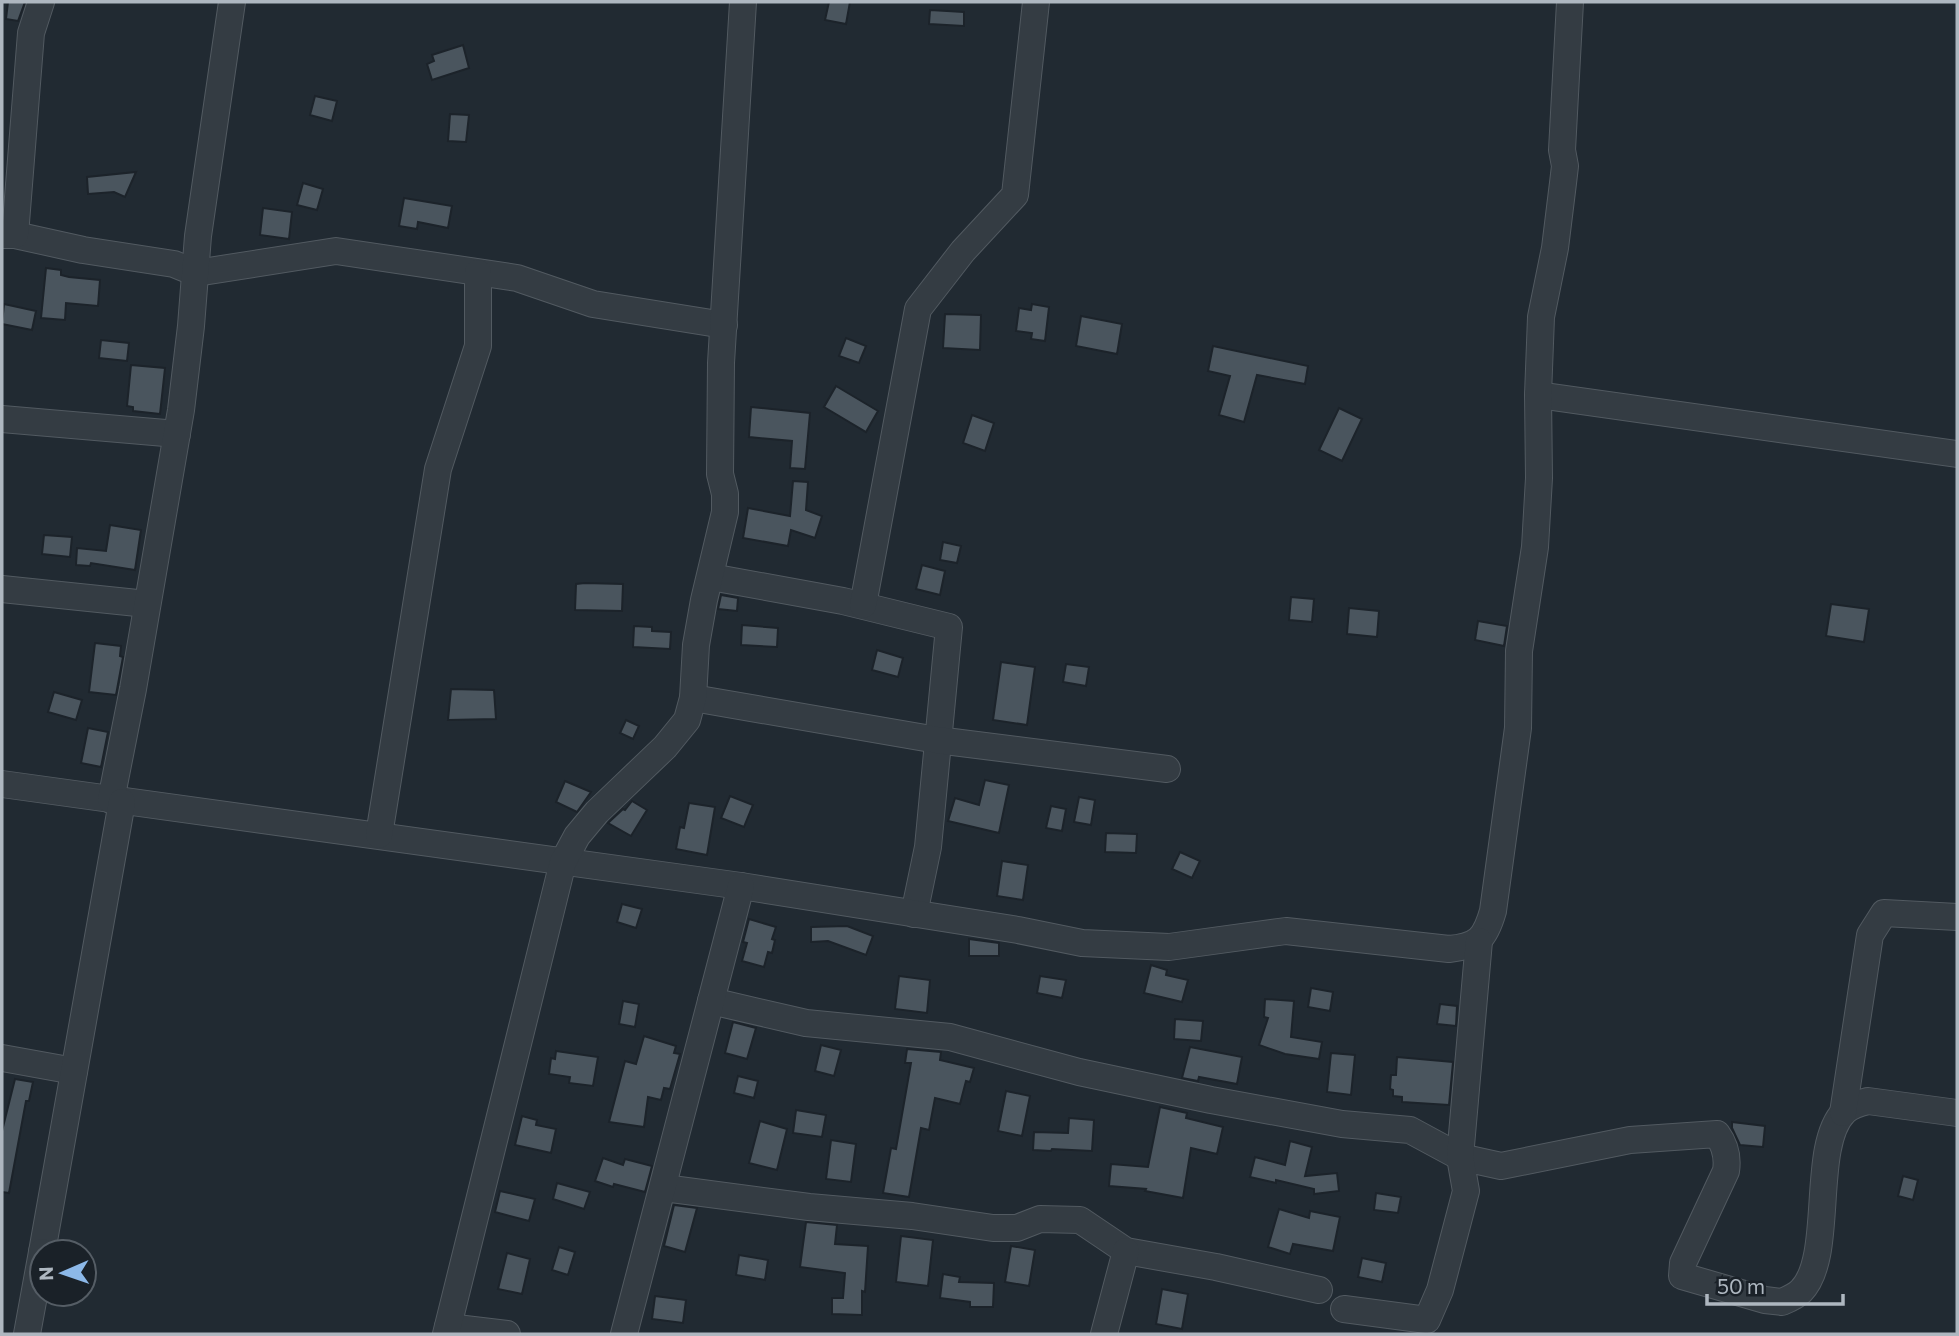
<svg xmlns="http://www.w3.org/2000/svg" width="1959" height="1336" font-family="Commissioner,sans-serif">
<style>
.building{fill:#4a555e;stroke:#1c232a;stroke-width:2}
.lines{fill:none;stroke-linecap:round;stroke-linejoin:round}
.minor-casing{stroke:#525a61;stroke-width:28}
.minor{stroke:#343c43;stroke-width:26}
</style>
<rect width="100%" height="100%" fill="#212a32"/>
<g class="building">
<polygon points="8,2 25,2 18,21 6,19"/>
<polygon points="829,2 850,2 846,24 825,20"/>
<polygon points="930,10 964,12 964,26 929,24"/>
<polygon points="463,45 469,68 432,80 427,64 434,61 432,55"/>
<polygon points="315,96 337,101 332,121 310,115"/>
<polygon points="450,114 469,115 466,142 448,141"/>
<polygon points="136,172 125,197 114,192 88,194 87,177"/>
<polygon points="303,183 323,189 317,210 297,205"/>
<polygon points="404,198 452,206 448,228 418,222 417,229 399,226"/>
<polygon points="263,208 292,212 289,239 260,235"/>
<polygon points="46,268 61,270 61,275 69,277 100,280 98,306 66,303 65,320 41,318"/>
<polygon points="4,304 36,311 32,330 2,324"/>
<polygon points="1032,304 1049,307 1045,341 1031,339 1032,333 1016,331 1019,308 1031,310"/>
<polygon points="945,314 981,315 980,350 943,348"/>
<polygon points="1081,316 1122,324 1117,354 1076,346"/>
<polygon points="846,338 866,346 859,363 839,356"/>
<polygon points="101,340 129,343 127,361 99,358"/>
<polygon points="1213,346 1308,366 1305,384 1257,375 1244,422 1219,415 1230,376 1208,371"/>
<polygon points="131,365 165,368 160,414 133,411 133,407 127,406"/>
<polygon points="836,386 878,411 866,432 824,407"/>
<polygon points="751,407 810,413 805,469 790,468 792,441 749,437"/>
<polygon points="1339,408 1362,419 1342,461 1319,450"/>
<polygon points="972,415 994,423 985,451 963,443"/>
<polygon points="793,481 808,482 806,510 822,516 815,538 791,530 788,546 743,538 748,508 790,516"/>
<polygon points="110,525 141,530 135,570 91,563 90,566 76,565 77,548 106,551"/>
<polygon points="44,535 72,537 70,557 42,554"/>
<polygon points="943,542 961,546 957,563 940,560"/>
<polygon points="922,565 945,571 940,595 916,589"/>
<polygon points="585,583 623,584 622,611 575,610 576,584"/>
<polygon points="721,595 738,598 737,611 718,609"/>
<polygon points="1291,597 1314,599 1312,622 1289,620"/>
<polygon points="1831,604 1869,609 1864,642 1826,636"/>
<polygon points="1349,608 1379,611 1377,637 1347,634"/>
<polygon points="1478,621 1507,626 1504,646 1475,640"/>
<polygon points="742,625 778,628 777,647 741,645"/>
<polygon points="634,626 652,627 652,631 671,632 670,649 633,647"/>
<polygon points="95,643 121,646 120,656 123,657 116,695 89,692"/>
<polygon points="877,650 903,658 898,677 872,670"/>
<polygon points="1001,662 1035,667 1027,725 993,720"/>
<polygon points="1066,664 1089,667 1086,686 1063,682"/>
<polygon points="451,689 494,690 496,719 448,720"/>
<polygon points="54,692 82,700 76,720 48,712"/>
<polygon points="626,720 639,726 633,739 620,733"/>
<polygon points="88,728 108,732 101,767 81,763"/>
<polygon points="985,780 1009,785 999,833 948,821 955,798 979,805"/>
<polygon points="565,781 591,792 577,812 556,802"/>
<polygon points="730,796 753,805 744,827 721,818"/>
<polygon points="1079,797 1095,800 1091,825 1074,822"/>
<polygon points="632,801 647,810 631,836 608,823 623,809 625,810"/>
<polygon points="689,803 715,807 707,855 676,849 680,827 684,828"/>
<polygon points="1051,806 1066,809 1062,831 1046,828"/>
<polygon points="1106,833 1137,834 1136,853 1105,852"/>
<polygon points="1180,852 1200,861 1192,878 1172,869"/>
<polygon points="1002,861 1028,865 1023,900 997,896"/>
<polygon points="622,904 642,909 636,928 617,922"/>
<polygon points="749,919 776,927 772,939 775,940 772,953 768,952 764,967 742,961 747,943 743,942"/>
<polygon points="847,926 873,936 866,955 828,941 811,942 811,927"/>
<polygon points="969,939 999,943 999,956 969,956"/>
<polygon points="1151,965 1167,970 1166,975 1188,980 1182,1002 1144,993"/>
<polygon points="899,976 930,980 927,1013 895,1009"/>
<polygon points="1040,976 1066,980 1062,998 1037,993"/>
<polygon points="1311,988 1333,992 1330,1011 1308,1007"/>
<polygon points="1265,999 1294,1001 1291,1037 1322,1042 1319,1059 1285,1054 1259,1045 1268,1018 1264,1017"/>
<polygon points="623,1001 639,1004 635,1027 619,1024"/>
<polygon points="1440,1004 1457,1006 1456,1026 1437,1024"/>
<polygon points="1175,1019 1203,1021 1201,1041 1174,1039"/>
<polygon points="733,1022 756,1028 747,1059 725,1053"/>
<polygon points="644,1036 676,1046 674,1053 680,1054 670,1089 664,1088 661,1100 648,1097 644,1127 609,1122 625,1061 636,1064"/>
<polygon points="821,1045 841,1050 834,1076 815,1071"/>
<polygon points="1190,1047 1242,1057 1237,1084 1199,1077 1198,1081 1182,1078"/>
<polygon points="907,1049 941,1052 940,1060 974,1068 970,1082 966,1081 960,1104 935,1098 929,1130 921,1128 909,1197 883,1193 891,1148 896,1149 911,1063 905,1063"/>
<polygon points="556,1051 598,1057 593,1086 569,1083 570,1077 549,1074 551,1058 555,1059"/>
<polygon points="1331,1053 1355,1055 1351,1095 1327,1092"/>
<polygon points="1397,1057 1453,1062 1449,1105 1402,1102 1402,1097 1393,1096 1393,1090 1390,1089 1391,1075 1396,1075"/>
<polygon points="738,1076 758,1081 754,1098 734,1093"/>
<polygon points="15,1079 33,1082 29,1101 26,1101 9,1193 2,1192 2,1131"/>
<polygon points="1006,1091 1030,1096 1022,1136 998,1131"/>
<polygon points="1160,1107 1187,1113 1186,1118 1223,1127 1217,1154 1191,1148 1183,1198 1145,1191 1146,1189 1109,1186 1111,1164 1148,1167"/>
<polygon points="796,1110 826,1115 822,1137 793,1133"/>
<polygon points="522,1116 537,1120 536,1125 556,1129 551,1153 515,1145"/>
<polygon points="1069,1118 1094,1120 1092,1151 1052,1149 1051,1151 1033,1150 1034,1132 1068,1133"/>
<polygon points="760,1121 787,1129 777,1170 749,1163"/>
<polygon points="1732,1122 1765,1126 1763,1147 1740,1145 1732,1128"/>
<polygon points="831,1140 856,1144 851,1182 826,1179"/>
<polygon points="1290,1141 1312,1147 1305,1176 1337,1173 1339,1191 1314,1194 1314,1189 1276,1180 1276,1183 1250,1177 1255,1157 1285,1165"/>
<polygon points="603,1158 623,1165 625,1159 652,1166 645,1192 614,1184 613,1187 595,1181"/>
<polygon points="1903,1176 1918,1180 1913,1200 1898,1196"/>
<polygon points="557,1183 590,1192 584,1209 553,1199"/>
<polygon points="500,1191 535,1199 529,1221 495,1212"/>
<polygon points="1376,1193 1401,1197 1398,1213 1374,1210"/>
<polygon points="674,1205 697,1208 685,1252 664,1246"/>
<polygon points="1279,1209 1309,1218 1310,1211 1340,1217 1333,1251 1293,1244 1290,1254 1268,1247"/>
<polygon points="806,1222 837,1225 835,1244 868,1246 865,1292 862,1291 862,1315 832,1314 832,1298 843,1298 845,1273 800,1267"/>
<polygon points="901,1236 933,1240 928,1286 896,1282"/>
<polygon points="1011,1246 1035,1250 1029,1286 1005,1282"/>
<polygon points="559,1247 575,1252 568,1275 552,1270"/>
<polygon points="507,1253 530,1259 522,1294 498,1289"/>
<polygon points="739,1255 768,1260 765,1280 736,1275"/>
<polygon points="1362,1258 1386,1263 1382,1282 1358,1277"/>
<polygon points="943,1274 960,1277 959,1282 994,1283 993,1307 970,1307 970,1302 940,1298"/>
<polygon points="1162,1289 1188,1294 1182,1329 1156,1324"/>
<polygon points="655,1296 686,1300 683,1323 652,1319"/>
</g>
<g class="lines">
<defs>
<g id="minor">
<polyline points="2,235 15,235 83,250 174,264 196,273 336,251 517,278 593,304 724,325"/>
<polyline points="15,235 31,33 41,2"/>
<polyline points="1538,395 1957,454"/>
<polyline points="2,419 177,434"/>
<polyline points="711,577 843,601 949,627 928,847 914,914"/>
<polyline points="2,589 147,604"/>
<polyline points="863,605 918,309 963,251 1015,195 1036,2"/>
<polyline points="693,698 937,740 1167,769"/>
<path d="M2,784L741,886L1018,930L1082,943L1169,947L1286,931L1449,949C1478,946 1485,939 1493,911L1518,728L1519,651L1535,547L1539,478L1538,395L1541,317L1555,248L1563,183L1565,166L1562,150L1570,2"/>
<polyline points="111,800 133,689 181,410 191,326 198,236 232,2"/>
<polyline points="379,835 438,469 478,346 478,273"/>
<path d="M711,1001L806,1023L950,1037L1079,1072L1211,1100L1342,1124L1410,1130L1460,1157L1501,1166L1630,1140L1717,1134C1725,1145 1728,1158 1726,1171L1683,1263L1682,1276L1765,1300L1782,1302C1789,1299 1796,1296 1801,1291C1835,1257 1810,1147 1844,1112C1850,1106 1859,1103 1868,1101L1957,1113"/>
<polyline points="2,1058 74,1071"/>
<polyline points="1843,1113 1870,935 1884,913 1957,917"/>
<polyline points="664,1188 809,1207 912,1216 993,1228 1017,1228 1040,1219 1080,1220 1126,1251 1216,1267 1319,1290"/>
<polyline points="42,1252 122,802"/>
<polyline points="1344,1309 1427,1320 1440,1290 1466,1191 1460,1157 1479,941"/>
<polyline points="448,1327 507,1334"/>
<polyline points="27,1334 42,1252"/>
<polyline points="446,1334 563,862 577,836 597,812 665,747 687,720 693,698 696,645 704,600 725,512 725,494 720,474 721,363 743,2"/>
<polyline points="624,1334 741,886"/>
<polyline points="1104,1334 1126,1251"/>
</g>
</defs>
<use href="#minor" class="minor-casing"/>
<use href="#minor" class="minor"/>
</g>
<rect width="1959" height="1336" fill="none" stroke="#aeb7c0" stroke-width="7"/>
<g transform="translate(63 1273) rotate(268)"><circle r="33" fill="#1a2128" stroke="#555d65" stroke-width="2"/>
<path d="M0-5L12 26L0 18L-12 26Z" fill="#8cb8e8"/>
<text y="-10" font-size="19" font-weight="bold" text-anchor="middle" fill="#aeb7c0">N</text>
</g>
<path d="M1707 1294v10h136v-10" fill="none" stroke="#aeb7c0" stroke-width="3.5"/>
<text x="1717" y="1294" font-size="21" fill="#aeb7c0" stroke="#1a2128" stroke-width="5" paint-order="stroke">50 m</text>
</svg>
